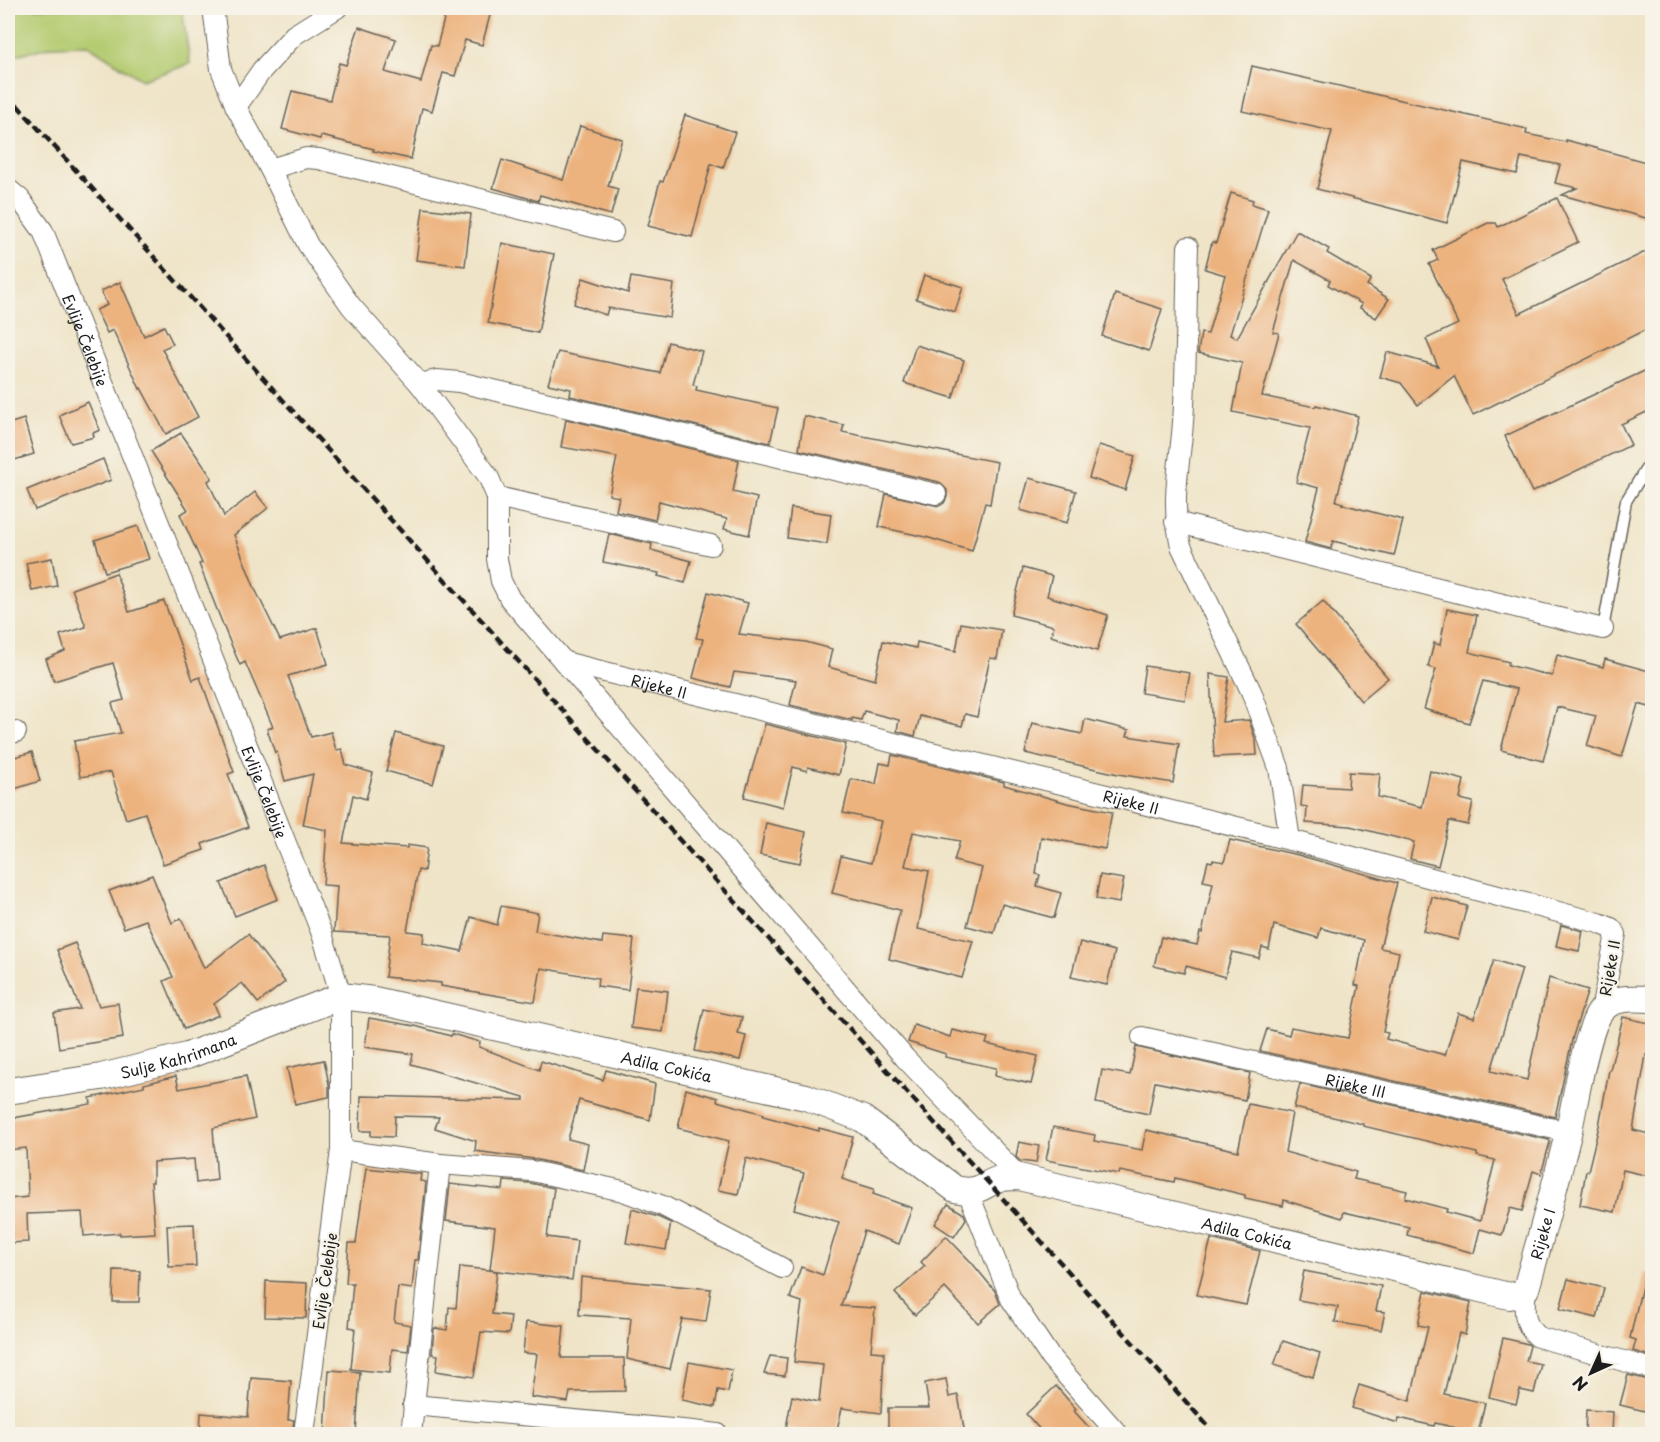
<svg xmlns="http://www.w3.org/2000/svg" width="1660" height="1442" font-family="'Playpen Sans',sans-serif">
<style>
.green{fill:#b3cb70;stroke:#687446;stroke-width:1.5}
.building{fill:#edb37f}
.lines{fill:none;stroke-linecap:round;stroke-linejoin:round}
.service-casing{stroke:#666258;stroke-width:13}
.minor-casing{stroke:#666258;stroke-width:22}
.tertiary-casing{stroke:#666258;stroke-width:28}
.service{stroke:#fff;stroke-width:10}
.minor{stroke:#fff;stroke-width:20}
.tertiary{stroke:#fff;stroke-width:26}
.rail{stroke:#1c1c1c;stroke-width:4.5;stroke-dasharray:9 4.5;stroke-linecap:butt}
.labels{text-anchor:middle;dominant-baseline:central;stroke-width:4.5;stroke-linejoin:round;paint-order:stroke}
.street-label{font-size:15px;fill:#1c1c1c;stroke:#f7f3e8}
</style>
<rect width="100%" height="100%" fill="#f7f3e8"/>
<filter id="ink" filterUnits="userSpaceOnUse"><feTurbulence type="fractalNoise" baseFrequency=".0167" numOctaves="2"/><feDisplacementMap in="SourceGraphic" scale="12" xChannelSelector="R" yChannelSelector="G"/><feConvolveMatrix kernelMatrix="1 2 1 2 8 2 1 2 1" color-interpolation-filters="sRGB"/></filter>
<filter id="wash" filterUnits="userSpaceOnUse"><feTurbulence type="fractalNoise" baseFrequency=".008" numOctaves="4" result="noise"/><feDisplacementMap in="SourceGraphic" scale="24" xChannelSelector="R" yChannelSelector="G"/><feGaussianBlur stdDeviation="1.35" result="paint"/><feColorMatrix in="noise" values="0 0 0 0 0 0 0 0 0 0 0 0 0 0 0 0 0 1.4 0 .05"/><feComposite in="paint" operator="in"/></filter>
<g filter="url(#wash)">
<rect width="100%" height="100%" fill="#efe4c7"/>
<polygon class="green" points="8,8 182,8 190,64 142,80 88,45 53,46 16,55 8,43"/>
<g id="blocks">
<g class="building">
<polygon points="447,8 492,8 482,45 465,40 455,76 443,73 432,111 422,108 411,159 373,151 374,149 321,136 320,139 282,129 292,91 330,100 339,63 346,65 359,27 396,39 385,72 421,82 431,45 437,46"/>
<polygon points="1252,66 1527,129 1526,134 1566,142 1566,140 1653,164 1653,220 1562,195 1577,188 1555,183 1560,165 1521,157 1517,174 1463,162 1447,223 1317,189 1332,131 1242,111"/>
<polygon points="685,115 735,132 723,168 711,164 692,237 648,226 660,181 663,182"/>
<polygon points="580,126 622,139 608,186 618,189 611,215 540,195 538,201 493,188 502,160 563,180"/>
<polygon points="1231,193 1253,200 1252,204 1268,209 1230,335 1237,338 1297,231 1329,249 1327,253 1371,279 1367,285 1389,299 1376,318 1360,308 1362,304 1328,285 1330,280 1294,260 1273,332 1279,333 1262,396 1315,407 1316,405 1358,416 1336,501 1343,503 1342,504 1403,520 1394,556 1333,541 1331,549 1305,542 1319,488 1296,482 1310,428 1233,412 1242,363 1198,353 1201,333 1208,334 1225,275 1205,269 1212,242 1216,243"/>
<polygon points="1557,198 1578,242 1502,279 1519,314 1645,252 1653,267 1653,326 1473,415 1454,376 1418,405 1401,383 1380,377 1387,352 1438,366 1426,339 1458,324 1429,264 1438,260 1433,250 1488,223 1496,223 1498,227"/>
<polygon points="423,208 471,214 465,266 416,260"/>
<polygon points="502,243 554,254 538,333 488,323"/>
<polygon points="924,275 963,287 955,312 916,299"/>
<polygon points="631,277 674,284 670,318 608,308 606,315 574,304 583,278 628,293"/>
<polygon points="120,282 144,336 164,326 173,344 162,349 198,417 166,434 141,388 140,389 113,330 107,333 96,310 107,305 101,291"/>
<polygon points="1115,294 1162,309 1149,351 1102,336"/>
<polygon points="668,342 702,351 693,385 697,386 696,390 778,408 770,443 570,396 571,389 548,384 558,352 660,373"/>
<polygon points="916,345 964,360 953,398 904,383"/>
<polygon points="1653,367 1653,409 1621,424 1631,445 1532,492 1505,436"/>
<polygon points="88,402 100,430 93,433 94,437 71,443 59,415"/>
<polygon points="804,416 844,425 842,432 997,462 990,504 985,503 972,551 926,537 879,527 886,494 939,506 944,503 947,497 947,490 939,482 799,450"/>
<polygon points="24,419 34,454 8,462 8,424"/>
<polygon points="566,419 739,460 733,492 757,498 749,535 724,529 727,519 659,501 655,520 616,511 619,497 609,495 617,457 561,447"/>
<polygon points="181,433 212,478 208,481 224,516 255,492 268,508 234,535 255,589 280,640 317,628 328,664 288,676 311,737 331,732 336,750 342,749 346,765 373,773 366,799 353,795 343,843 407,848 407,845 427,848 424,871 418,870 407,931 424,933 423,943 462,951 471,917 497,925 501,906 538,913 535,931 602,943 603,936 634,939 628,990 597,986 598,978 541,968 535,1002 441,986 441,983 385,977 390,935 334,932 337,886 323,885 327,830 303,825 313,774 285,781 277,752 275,753 267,729 273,727 245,662 240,665 227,635 199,564 202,563 180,514 188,510 151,451"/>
<polygon points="1099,445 1135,456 1125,490 1089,478"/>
<polygon points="103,459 111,480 35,510 27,490"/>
<polygon points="1029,478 1076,491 1067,523 1020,510"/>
<polygon points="791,508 831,514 827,544 787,538"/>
<polygon points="138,526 149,559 105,572 95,540"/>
<polygon points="609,534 652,544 651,550 691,561 685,583 658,576 659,573 603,562"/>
<polygon points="52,558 57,586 32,591 26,563"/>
<polygon points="1023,568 1052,576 1047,596 1108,615 1097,651 1051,636 1054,626 1011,615"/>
<polygon points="116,573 129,612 164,601 193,680 200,677 234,772 228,774 248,827 202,844 204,850 163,864 145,813 126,819 111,772 80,777 74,741 121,733 112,703 124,700 113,663 54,681 46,659 65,651 60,635 86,627 72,589"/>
<polygon points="708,592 748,603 739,634 806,642 832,649 828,667 875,680 883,641 916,648 917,642 956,651 961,623 1002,630 997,659 990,658 977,717 965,714 962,726 920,716 915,736 897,731 899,720 864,711 861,720 852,718 852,720 790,705 796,680 734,672 730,687 693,678 703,639 696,638"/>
<polygon points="1323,601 1388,678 1361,701 1296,624"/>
<polygon points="1447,609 1477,615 1469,652 1509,662 1508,665 1552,676 1557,655 1603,667 1605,659 1653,672 1653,708 1638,704 1622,757 1587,746 1596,716 1557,707 1543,761 1501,750 1517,689 1483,681 1469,723 1424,709 1436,669 1428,667 1434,643 1440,645"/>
<polygon points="1145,666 1190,673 1185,700 1141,693"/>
<polygon points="1210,674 1229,677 1222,722 1249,720 1256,741 1257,755 1214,757"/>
<polygon points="1085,719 1129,730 1127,736 1179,744 1173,783 1118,774 1025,753 1032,723 1082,734"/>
<polygon points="765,724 846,744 839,775 808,767 807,771 793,767 783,807 744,797"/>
<polygon points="396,733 443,746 433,784 386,771"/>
<polygon points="32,752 40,781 8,791 8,759"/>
<polygon points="892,755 1004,782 1004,785 1067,803 1112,812 1105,849 1041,837 1036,874 1040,875 1037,886 1061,893 1054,918 1002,904 994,933 967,926 982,868 954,861 960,841 913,832 905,866 929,871 918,929 973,941 962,978 889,959 900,910 832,893 841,856 871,863 881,821 843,813 851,779 876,784 880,763 890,765"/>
<polygon points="1430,771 1464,780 1460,799 1473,802 1468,825 1449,821 1438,866 1410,859 1414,842 1350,826 1306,823 1307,807 1301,806 1303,785 1348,788 1349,772 1380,774 1378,797 1422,807"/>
<polygon points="766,823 806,832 800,863 760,855"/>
<polygon points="1230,840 1298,855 1397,883 1380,948 1399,952 1383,1032 1388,1033 1386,1039 1445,1055 1458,1013 1474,1018 1494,960 1522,969 1491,1071 1527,1080 1549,978 1588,990 1573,1036 1555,1117 1260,1051 1267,1029 1289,1035 1291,1027 1348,1038 1359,986 1355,985 1364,940 1321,928 1318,938 1274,925 1269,949 1262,947 1259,958 1232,952 1225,977 1186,966 1184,973 1154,966 1161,937 1197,945 1200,932 1202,933 1213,883 1203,881 1208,861 1212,862 1213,860 1224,862"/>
<polygon points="264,865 278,899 235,916 221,883"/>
<polygon points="152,875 172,923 181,918 204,968 248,934 285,982 258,1003 242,983 214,1004 219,1015 184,1029 164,981 173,977 146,920 124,928 109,891"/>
<polygon points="1100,875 1124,879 1119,903 1096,899"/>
<polygon points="1432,897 1467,906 1458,940 1423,931"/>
<polygon points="1561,925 1583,931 1579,951 1556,946"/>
<polygon points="1080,942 1115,951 1107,985 1071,977"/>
<polygon points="75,943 99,1006 118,1003 123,1038 59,1048 54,1013 80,1009 57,950"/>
<polygon points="636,987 668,991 663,1032 631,1028"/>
<polygon points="704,1009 742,1017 738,1034 746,1036 740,1060 695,1051"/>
<polygon points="1623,1017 1653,1024 1653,1038 1648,1056 1646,1055 1633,1130 1653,1135 1653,1177 1623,1170 1615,1212 1580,1205 1586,1171 1588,1171 1599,1126 1609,1070 1610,1070"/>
<polygon points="369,1018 415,1026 451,1036 452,1034 480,1042 479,1047 539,1070 541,1061 603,1080 606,1070 655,1084 650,1120 579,1100 568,1139 588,1144 583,1170 534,1159 475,1151 476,1141 435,1128 439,1117 395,1116 394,1137 371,1136 371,1131 360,1131 361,1096 524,1100 524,1097 411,1064 413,1054 365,1047"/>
<polygon points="914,1025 950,1037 952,1030 988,1038 986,1044 1038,1056 1031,1084 995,1076 996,1068 945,1057 946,1054 908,1042"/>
<polygon points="1136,1047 1250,1073 1245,1100 1155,1082 1149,1114 1096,1103 1102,1070 1130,1075"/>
<polygon points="324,1060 329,1084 329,1097 295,1104 287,1068"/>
<polygon points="176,1076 179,1089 246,1076 255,1119 213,1128 217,1180 196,1183 194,1159 153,1162 153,1182 151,1182 155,1233 120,1235 120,1233 84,1236 82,1212 27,1214 28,1242 8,1243 8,1199 28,1197 26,1148 8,1150 8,1119 91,1104 90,1098 144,1086 144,1084"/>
<polygon points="1300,1084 1549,1140 1550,1142 1541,1174 1533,1171 1522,1211 1510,1208 1502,1235 1480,1229 1474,1253 1407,1235 1409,1227 1344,1212 1342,1218 1284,1200 1283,1206 1245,1198 1245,1195 1175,1178 1174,1182 1120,1171 1119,1174 1046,1160 1053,1127 1095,1135 1094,1141 1142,1150 1146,1130 1238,1151 1248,1104 1292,1113 1285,1152 1356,1172 1354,1179 1407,1191 1405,1198 1447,1209 1446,1212 1480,1221 1495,1160 1477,1156 1477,1153 1363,1126 1363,1124 1294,1108"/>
<polygon points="686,1089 718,1098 717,1101 764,1114 763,1116 819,1131 819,1128 853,1137 842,1179 874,1189 873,1194 912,1208 899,1244 864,1231 841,1306 875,1308 871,1351 884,1352 881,1413 842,1408 836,1434 818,1434 786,1428 792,1396 819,1402 823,1365 794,1362 802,1302 790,1298 801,1267 823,1275 839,1222 794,1209 804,1173 746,1158 738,1194 718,1190 729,1141 678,1128"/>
<polygon points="1019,1142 1039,1146 1036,1163 1020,1161 1016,1157"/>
<polygon points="366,1168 421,1174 420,1181 426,1182 418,1260 415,1260 412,1289 398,1287 394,1322 411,1325 408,1351 392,1349 390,1373 351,1369 355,1328 349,1327 353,1283 346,1283 349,1243 356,1243"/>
<polygon points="504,1181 530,1183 554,1188 547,1237 577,1241 572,1280 490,1270 495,1227 446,1221 450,1184 503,1190"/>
<polygon points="948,1204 964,1214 966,1219 954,1237 935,1224"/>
<polygon points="632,1209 658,1217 671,1223 666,1250 626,1243"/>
<polygon points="194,1224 196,1266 169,1267 167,1225"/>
<polygon points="946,1236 972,1263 995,1291 1000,1304 978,1323 945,1288 915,1315 895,1293 925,1266 921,1262"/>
<polygon points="1211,1239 1260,1251 1246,1305 1197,1295"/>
<polygon points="460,1267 497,1271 492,1314 511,1316 509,1334 481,1332 474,1377 436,1371 438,1355 432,1354 434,1328 447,1330 449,1307 456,1308"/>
<polygon points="114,1270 140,1271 139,1302 113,1302"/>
<polygon points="1304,1271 1381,1286 1376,1311 1385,1312 1381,1330 1335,1322 1338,1307 1298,1300"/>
<polygon points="1645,1273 1653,1274 1653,1357 1633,1351 1636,1340 1630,1338"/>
<polygon points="581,1277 711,1289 706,1322 682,1319 670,1369 627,1359 631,1318 579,1315"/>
<polygon points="1568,1279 1604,1288 1597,1318 1560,1309"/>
<polygon points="266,1281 307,1283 306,1318 265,1317"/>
<polygon points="1425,1291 1471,1302 1465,1335 1459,1333 1444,1394 1485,1403 1478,1433 1435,1423 1434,1426 1399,1418 1398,1423 1352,1408 1359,1385 1410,1401 1428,1327 1418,1325"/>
<polygon points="526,1322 564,1326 561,1358 624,1358 625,1391 570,1392 568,1402 531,1397 537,1354 523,1353"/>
<polygon points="1503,1338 1528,1344 1530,1346 1526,1361 1541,1364 1534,1393 1520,1390 1516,1404 1489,1397"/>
<polygon points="1283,1341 1320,1353 1313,1377 1274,1365"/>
<polygon points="770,1356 787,1358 785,1376 764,1374"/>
<polygon points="689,1362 732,1370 728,1392 718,1390 715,1407 682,1400"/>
<polygon points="329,1370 360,1372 356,1434 325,1434"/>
<polygon points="1628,1375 1653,1381 1653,1413 1620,1405"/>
<polygon points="251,1378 291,1381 288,1420 294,1420 292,1434 200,1433 201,1413 248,1417"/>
<polygon points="946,1379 949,1397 958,1395 965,1434 888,1434 888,1408 929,1408 925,1383"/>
<polygon points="1056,1386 1076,1409 1074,1411 1095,1434 1044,1434 1026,1414"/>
<polygon points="1586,1410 1613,1412 1612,1434 1585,1434"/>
</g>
</g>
</g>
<g filter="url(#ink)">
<use href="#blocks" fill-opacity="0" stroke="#666258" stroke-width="1.5"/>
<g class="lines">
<defs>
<polyline id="service" points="1603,629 1626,501 1652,459"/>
<g id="minor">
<polyline points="213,8 221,69 236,107 270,169 308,245 351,306 420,384 488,476 497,497 497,559 501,581 510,599 905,1058 1019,1177"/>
<polyline points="236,107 262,70 294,35 337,8"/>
<polyline points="270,169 306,158 319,159 613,232"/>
<path id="s1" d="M8,189L20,199L43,231L322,934L341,996V1150L304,1434"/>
<path d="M1188,247C1186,305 1187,364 1183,422C1180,467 1170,499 1181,546L1251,691L1279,768L1290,840"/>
<polyline points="420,384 437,380 459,382 936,494"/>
<polyline points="497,497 711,545"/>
<polyline points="1175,522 1603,629"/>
<path id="s2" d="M564,662L1290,840L1599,923L1611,928L1616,934L1601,1011"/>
<polyline points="8,734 16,732"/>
<path id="s3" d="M1142,1037L1568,1132"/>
<polyline points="341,1150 440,1164"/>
<polyline points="968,1192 1011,1299 1050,1357 1118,1434"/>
<path d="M1526,1289C1524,1308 1522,1324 1538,1337L1652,1369"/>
<polyline points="413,1405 693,1431 718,1434"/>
<polyline points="411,1434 440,1164 532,1171 623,1191 663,1206 782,1268"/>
</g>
<g id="tertiary">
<path id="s4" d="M8,1091L101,1077L187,1056L341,996L374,1000L806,1097L863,1119L955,1189C982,1195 982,1183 1003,1178C1008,1177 1014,1177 1019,1177L1509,1296L1519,1294L1526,1289C1541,1236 1556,1183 1569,1130C1575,1103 1586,1030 1601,1011C1613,995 1636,999 1652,999"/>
</g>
</defs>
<use href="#service" class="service-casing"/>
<use href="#minor" class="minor-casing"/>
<use href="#tertiary" class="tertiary-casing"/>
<use href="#service" class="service"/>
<use href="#minor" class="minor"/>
<use href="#tertiary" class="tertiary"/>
<polyline class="rail" points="8,95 1215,1434"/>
</g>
</g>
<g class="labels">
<g class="street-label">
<text stroke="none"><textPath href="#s1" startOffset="172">Evlije Čelebije</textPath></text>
<text stroke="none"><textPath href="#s2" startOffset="98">Rijeke II</textPath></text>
<text stroke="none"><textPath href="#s1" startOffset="658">Evlije Čelebije</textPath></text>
<text stroke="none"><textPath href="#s2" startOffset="584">Rijeke II</textPath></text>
<text transform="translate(1609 968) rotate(-80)">Rijeke II</text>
<text stroke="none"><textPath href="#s4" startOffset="174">Sulje Kahrimana</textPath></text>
<text stroke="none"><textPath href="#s4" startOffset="681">Adila Cokića</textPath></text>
<text stroke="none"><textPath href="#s3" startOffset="219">Rijeke III</textPath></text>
<text stroke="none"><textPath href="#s4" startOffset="1302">Adila Cokića</textPath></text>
<text stroke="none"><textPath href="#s4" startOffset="1648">Rijeke I</textPath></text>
<text transform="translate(324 1281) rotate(-82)">Evlije Čelebije</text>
</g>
</g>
<rect width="1660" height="1442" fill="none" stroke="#f7f3e8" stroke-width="30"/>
<g transform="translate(1591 1373) rotate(225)" stroke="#f7f3e8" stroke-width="4.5" paint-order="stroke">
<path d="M0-4.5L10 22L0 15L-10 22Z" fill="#1c1c1c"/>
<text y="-9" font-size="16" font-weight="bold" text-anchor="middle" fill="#1c1c1c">N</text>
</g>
</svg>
